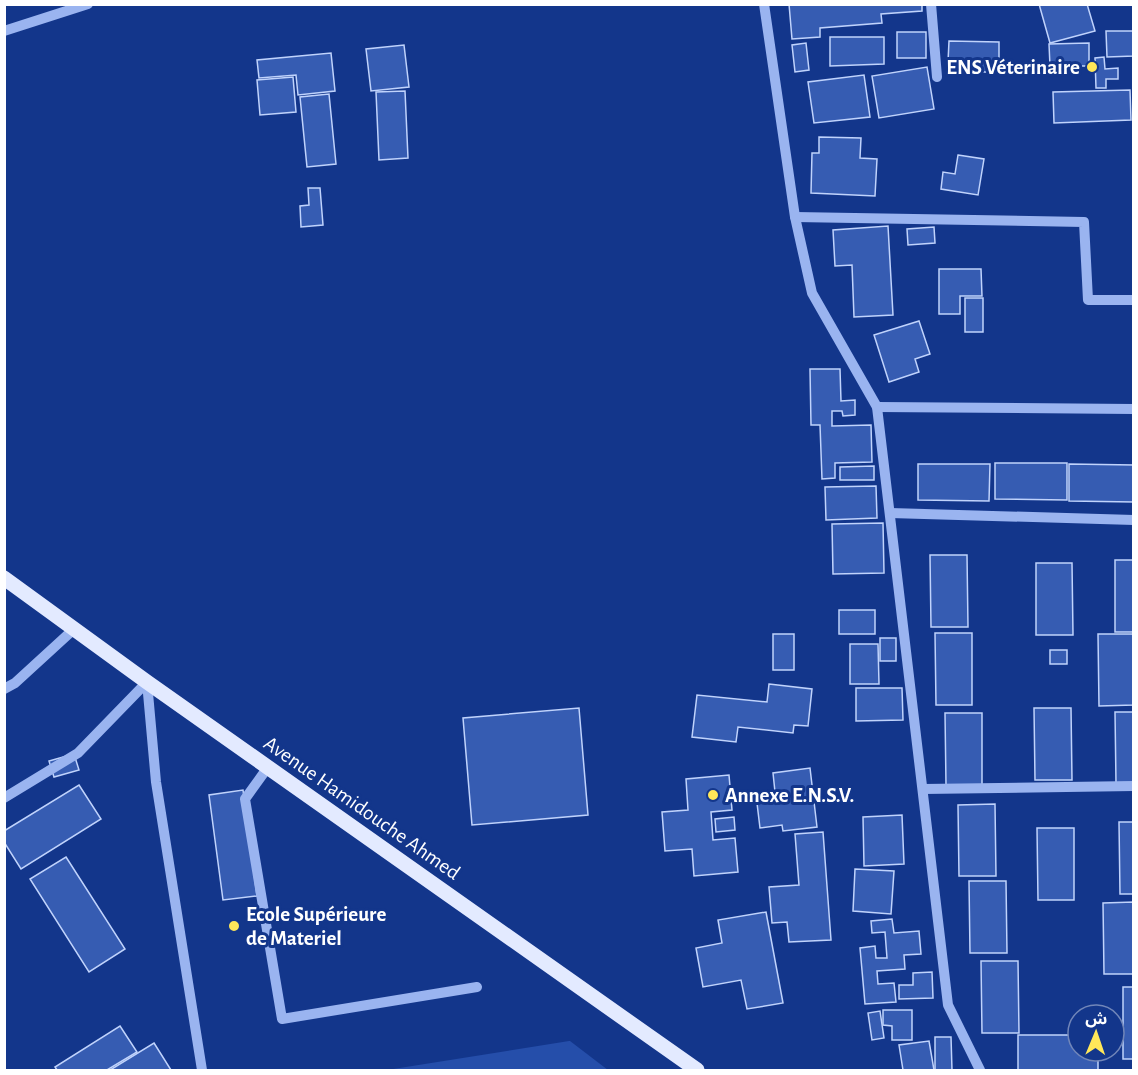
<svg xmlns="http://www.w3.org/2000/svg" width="1138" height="1075" font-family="'Alegreya Sans','Noto Sans Arabic',sans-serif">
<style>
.green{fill:#254eaa}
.building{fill:#365cb2;stroke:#c0d3fc;stroke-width:1.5}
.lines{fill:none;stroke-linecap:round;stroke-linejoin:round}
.minor{stroke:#9ab4f0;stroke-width:10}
.major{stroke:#e3eaff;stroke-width:15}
.poi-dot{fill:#ffe759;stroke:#13368b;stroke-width:2}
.labels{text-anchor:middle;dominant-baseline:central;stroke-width:6;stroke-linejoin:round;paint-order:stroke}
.poi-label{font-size:21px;font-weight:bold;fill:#fff;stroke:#13368b;text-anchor:start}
.street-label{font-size:21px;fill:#fff;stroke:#13368b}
</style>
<rect width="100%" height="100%" fill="#13368b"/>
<polygon class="green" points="570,1041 608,1070 387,1070 569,1041"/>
<g class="building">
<polygon points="789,4 922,4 922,11 881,14 882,23 820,28 820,37 792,39"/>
<polygon points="1039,4 1087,4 1095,31 1050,43"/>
<polygon points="1106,31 1134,31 1134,56 1107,57"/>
<rect x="897" y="32" width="29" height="26"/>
<polygon points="830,37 884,37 884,64 830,66"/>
<polygon points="949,41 999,42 999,72 964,72 964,62 948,62"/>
<polygon points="806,43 809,70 795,72 792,45"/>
<polygon points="1089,43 1089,66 1050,66 1049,44"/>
<polygon points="404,45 409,87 371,91 366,49"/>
<polygon points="331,53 335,91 298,95 296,75 259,78 257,60"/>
<polygon points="1104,57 1105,69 1118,68 1118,79 1106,79 1106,88 1096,88 1095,58"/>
<polygon points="927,67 934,109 879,118 872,76"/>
<polygon points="864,75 870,117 814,123 808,82"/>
<polygon points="293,77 296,112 260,115 257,80"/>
<polygon points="1130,90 1131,120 1054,123 1053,92"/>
<polygon points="405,91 408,158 379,160 376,92"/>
<polygon points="329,94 336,164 307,167 300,97"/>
<polygon points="819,137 861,138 860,158 877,159 875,196 811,193 812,153 819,153"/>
<polygon points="958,155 984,159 978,195 941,189 943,172 955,174"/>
<polygon points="308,188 320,188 323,225 301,227 300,206 309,205"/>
<polygon points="888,226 893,315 854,317 852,265 835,266 833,230"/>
<polygon points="934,227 935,243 908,245 907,229"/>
<polygon points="939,269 981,269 982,296 960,296 960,314 939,314"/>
<rect x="965" y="298" width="18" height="34"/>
<polygon points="919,321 930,354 915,359 919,372 889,382 874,335"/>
<polygon points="810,369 840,369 841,401 855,400 855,415 843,416 842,411 832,411 832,426 871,425 872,462 835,463 835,478 822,479 820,425 811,425"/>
<polygon points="995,463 1067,463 1067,500 995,499"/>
<polygon points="918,464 990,464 989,501 918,500"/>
<polygon points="1069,464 1134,465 1134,502 1069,501"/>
<polygon points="874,466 874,480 840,480 840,467"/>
<polygon points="876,486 877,518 826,520 825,487"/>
<polygon points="883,523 884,573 833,574 832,524"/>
<polygon points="930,555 967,555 968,627 931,627"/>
<rect x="1115" y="560" width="19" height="72"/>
<polygon points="1036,563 1072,563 1073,635 1036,635"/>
<rect x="839" y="610" width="36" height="24"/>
<polygon points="935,633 972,633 972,705 936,705"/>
<rect x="773" y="634" width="21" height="36"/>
<polygon points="1098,634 1134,634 1134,705 1099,706"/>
<rect x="880" y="638" width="16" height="23"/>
<polygon points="850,644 878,644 879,684 850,684"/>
<rect x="1050" y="650" width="17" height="14"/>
<polygon points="769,684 812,689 808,726 794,725 793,733 738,727 736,742 692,737 697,695 767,702"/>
<polygon points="856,688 902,688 903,720 856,721"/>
<polygon points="579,708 588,815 472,825 463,718"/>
<polygon points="1034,708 1071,708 1072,780 1035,780"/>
<polygon points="1115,712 1134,712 1134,783 1116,783"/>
<polygon points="945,713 982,713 982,785 946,785"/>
<polygon points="74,754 79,770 54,777 49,761"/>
<polygon points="810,768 817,827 783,831 782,825 760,828 756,795 775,792 773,773"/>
<polygon points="729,775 732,810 711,812 713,840 735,838 738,872 694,876 692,849 665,851 662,812 688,810 686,779"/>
<polygon points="79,785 101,819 21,869 4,842 4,831"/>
<polygon points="243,790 257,896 223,900 209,795"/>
<polygon points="995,804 996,876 959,876 958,805"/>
<polygon points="902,815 904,864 864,866 863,817"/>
<polygon points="734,817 735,830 716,832 715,819"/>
<polygon points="1119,822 1134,822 1134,894 1120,894"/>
<polygon points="1037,828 1074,828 1074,900 1038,900"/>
<polygon points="823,832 831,940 789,942 787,922 772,923 769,887 799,885 795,834"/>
<polygon points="66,857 125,949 89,972 30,879"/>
<polygon points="855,869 894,871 891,914 853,911"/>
<polygon points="969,881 1006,881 1007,953 970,953"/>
<polygon points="1134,902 1134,974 1104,974 1103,903"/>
<polygon points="766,912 783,1003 747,1009 741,980 703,987 696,948 722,943 718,920"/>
<polygon points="892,919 894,933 919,931 921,954 904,955 905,969 877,971 878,984 894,983 896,1002 865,1004 860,948 875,946 876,958 887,958 885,932 872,933 871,921"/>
<polygon points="981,961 1018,961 1019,1033 982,1033"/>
<polygon points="932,972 933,998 899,999 899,985 913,985 913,973"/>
<rect x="1123" y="987" width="11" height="72"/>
<polygon points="883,1010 912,1010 912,1040 892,1040 892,1026 883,1025"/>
<polygon points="880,1011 884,1038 872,1040 868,1013"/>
<polygon points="120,1026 137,1052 107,1070 57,1070 55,1067"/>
<polygon points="1018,1035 1078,1035 1078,1051 1098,1051 1098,1070 1018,1070"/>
<polygon points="935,1037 951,1037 952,1070 935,1070"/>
<polygon points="929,1041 934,1070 903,1070 899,1045"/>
<polygon points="154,1043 171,1070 110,1070"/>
</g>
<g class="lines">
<g class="minor">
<polyline points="764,4 795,217 812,293 877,407 948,1005 980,1070"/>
<polyline points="931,4 937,77"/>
<polyline points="4,31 88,4"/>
<polyline points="795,217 1084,222 1088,300 1134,300"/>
<polyline points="877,407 1134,409"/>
<polyline points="890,513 1134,520"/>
<polyline points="147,682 156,782 202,1070"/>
<polyline points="4,689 15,683 74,629"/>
<polyline points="268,767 245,799 282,1019 477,987"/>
<polyline points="923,789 1134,786"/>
<polyline points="4,798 78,753 147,682"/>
</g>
<polyline class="major" points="4,578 147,682 697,1070"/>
</g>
<g class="poi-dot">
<circle cx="1092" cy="67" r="6"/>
<circle cx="713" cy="795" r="6"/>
<circle cx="234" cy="926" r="6"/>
</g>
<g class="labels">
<g class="poi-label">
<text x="1080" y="67" text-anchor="end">ENS Véterinaire</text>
<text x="725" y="795">Annexe E.N.S.V.</text>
<text x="246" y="914">Ecole Supérieure<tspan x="246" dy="24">de Materiel</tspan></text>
</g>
<g class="street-label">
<text transform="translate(362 808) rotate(35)">Avenue Hamidouche Ahmed</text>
</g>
</g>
<rect width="1138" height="1075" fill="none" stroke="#ffffff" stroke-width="12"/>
<g transform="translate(1096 1033) rotate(2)"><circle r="28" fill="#13368b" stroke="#7186b9" stroke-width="1.5"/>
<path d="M0-4.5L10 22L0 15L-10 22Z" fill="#ffe759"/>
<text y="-9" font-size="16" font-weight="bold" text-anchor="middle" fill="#ffffff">ش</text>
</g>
</svg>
